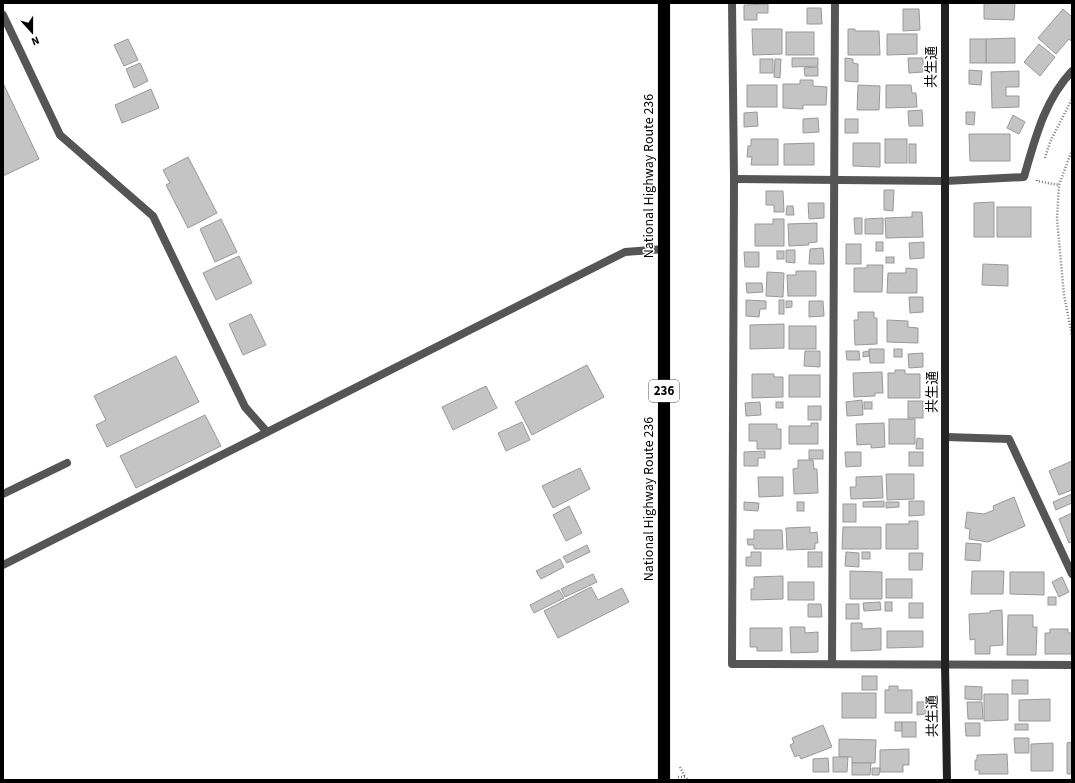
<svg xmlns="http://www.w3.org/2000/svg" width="1075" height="783" font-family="'Source Sans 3','Noto Sans JP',sans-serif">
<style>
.building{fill:#c4c4c4;stroke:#999}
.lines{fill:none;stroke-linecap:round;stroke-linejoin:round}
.highway-casing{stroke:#dbdbdb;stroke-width:13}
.path{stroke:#777;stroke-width:2.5;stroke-dasharray:1 2;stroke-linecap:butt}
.lane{stroke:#555;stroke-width:8}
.street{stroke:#555;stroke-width:8}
.secondary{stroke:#222;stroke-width:8}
.highway{stroke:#000;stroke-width:12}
.labels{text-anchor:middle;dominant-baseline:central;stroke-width:3;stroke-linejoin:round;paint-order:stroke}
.shield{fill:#fff;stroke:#4c4c4c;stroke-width:1}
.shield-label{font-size:13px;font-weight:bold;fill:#000}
.street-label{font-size:14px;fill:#000;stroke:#fff}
</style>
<rect width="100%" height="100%" fill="#fff"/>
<g class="building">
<polygon points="984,3 1015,3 1014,20 984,19"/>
<polygon points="768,4 768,13 757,13 757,20 744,20 744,5"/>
<polygon points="807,8 821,8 822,24 807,24"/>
<polygon points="903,9 919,9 920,30 903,31"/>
<polygon points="1063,9 1072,17 1072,42 1069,39 1056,54 1038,38"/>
<polygon points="752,29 782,29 782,54 753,55"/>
<polygon points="848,29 855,29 855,31 879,31 880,55 848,55"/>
<rect x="786" y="32" width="28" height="23"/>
<polygon points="887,34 917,34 917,54 887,55"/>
<polygon points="1015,38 1015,63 986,63 986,39"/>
<polygon points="128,39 138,60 124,66 114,45"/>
<rect x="970" y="39" width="16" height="24"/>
<polygon points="1039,44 1055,57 1040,76 1024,62"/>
<polygon points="792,58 818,58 818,66 792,67"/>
<polygon points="845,58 853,59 853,63 858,64 858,82 845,81"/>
<polygon points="908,58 923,58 923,72 909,73"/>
<rect x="760" y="59" width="13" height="14"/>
<polygon points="775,59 781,59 780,78 774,77"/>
<polygon points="140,63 148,81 134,88 126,69"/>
<polygon points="818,67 818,76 805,76 804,68"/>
<polygon points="969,70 982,71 981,85 969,84"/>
<polygon points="1019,71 1019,87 1006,87 1006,96 1019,96 1019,107 992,108 991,72"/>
<polygon points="800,80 813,80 813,86 827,87 826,105 803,105 803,109 783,108 783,84 800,84"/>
<polygon points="3,83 39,159 3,176"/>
<rect x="747" y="85" width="30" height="22"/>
<polygon points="858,85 880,86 879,110 857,110"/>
<polygon points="886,85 911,85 912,93 916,93 917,107 886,108"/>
<polygon points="151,89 159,108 122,123 115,105"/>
<polygon points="922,110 923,126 909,126 908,111"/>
<polygon points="757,112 758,126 744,127 744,113"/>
<polygon points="966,112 975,112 974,125 966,124"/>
<polygon points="1013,115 1025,122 1019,134 1007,128"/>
<polygon points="818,118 819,132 803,133 803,119"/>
<rect x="845" y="119" width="13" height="14"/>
<polygon points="969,134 1010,134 1010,161 970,161"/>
<polygon points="751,139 778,139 778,165 751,165 752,157 747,157 748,146 751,146"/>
<rect x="885" y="139" width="22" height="24"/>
<polygon points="814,143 814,165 784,165 784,144"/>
<polygon points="853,143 880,143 880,167 853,166"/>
<rect x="909" y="144" width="7" height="19"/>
<polygon points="188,157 217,213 188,228 166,185 170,183 163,170"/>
<polygon points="884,190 894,190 893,211 884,210"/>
<polygon points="766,191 783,191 784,212 774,212 774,205 766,205"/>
<polygon points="994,202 994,237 974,237 974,203"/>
<polygon points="808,203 824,203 824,218 809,219"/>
<polygon points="787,206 793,206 794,215 786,215"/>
<rect x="997" y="207" width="34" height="30"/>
<polygon points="912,212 922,212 923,237 886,238 885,218 912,217"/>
<polygon points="854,218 862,218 862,234 855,234"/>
<polygon points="883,218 883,234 865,234 865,219"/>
<polygon points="221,219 237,252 215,262 200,229"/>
<polygon points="773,219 784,219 784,246 755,246 755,224 773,224"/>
<polygon points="817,223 817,242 808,243 809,245 789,246 788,224"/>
<rect x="876" y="242" width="7" height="9"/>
<polygon points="924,242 924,258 910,259 909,243"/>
<rect x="846" y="244" width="15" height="20"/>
<polygon points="823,248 824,264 809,264 810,249"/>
<polygon points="786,250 795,250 795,263 786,262"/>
<rect x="777" y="251" width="7" height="8"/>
<polygon points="744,252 759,252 759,267 745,267"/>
<polygon points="239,256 252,283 216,300 203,273"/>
<rect x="886" y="257" width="8" height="6"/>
<polygon points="983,264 1008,265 1008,286 982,285"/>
<polygon points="867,265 883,265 882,292 854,292 854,268 867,268"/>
<polygon points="906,268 917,269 917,293 887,293 888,273 906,273"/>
<polygon points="796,271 816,271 816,296 788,296 787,275 796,275"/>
<polygon points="767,272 784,273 783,297 766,296"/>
<polygon points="746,283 762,283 763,292 747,293"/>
<polygon points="909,297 923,297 923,312 910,313"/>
<polygon points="746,300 766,301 766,309 760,309 759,317 746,316"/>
<rect x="779" y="300" width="5" height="14"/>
<polygon points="786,301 792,301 792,307 786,308"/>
<polygon points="809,301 823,301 824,316 809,317"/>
<polygon points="858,312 874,312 874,318 877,318 877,344 855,345 854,320 858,320"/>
<polygon points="251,314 266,345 243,355 229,324"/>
<polygon points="887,320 908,321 908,327 918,328 918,343 887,342"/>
<polygon points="784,324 784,348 750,349 750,325"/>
<rect x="789" y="326" width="27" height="23"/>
<polygon points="869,349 884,349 884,363 870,363"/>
<rect x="894" y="349" width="8" height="8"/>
<polygon points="805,351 820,351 820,367 804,366"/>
<polygon points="846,351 859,351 860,360 847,360"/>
<polygon points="869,351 869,356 863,357 863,352"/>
<polygon points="923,353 923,367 909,368 908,354"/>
<polygon points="176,356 199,402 107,447 96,425 106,420 94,396"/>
<polygon points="587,365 604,397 532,435 515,402"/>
<polygon points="895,370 905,370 905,374 920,374 920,398 888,398 888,373 895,373"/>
<polygon points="882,372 883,393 875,393 875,396 854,397 853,373"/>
<polygon points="752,374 774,374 774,377 783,377 783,397 752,398"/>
<rect x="789" y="375" width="31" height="22"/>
<polygon points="486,386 497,408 453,430 442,407"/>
<polygon points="862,400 863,415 847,416 846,402"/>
<rect x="908" y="401" width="15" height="17"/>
<polygon points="760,402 761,415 746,416 745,403"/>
<rect x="776" y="402" width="7" height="6"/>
<rect x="864" y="402" width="8" height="7"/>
<rect x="808" y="406" width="13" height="14"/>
<polygon points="205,415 221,446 136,488 120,456"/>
<rect x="889" y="419" width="26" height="25"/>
<polygon points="522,422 530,440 506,451 498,433"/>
<polygon points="811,423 818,423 818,444 789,444 789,426 811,426"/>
<polygon points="884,423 885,447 871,448 871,444 857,445 856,424"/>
<polygon points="749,424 777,424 777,429 781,429 781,449 757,449 757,441 749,441"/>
<polygon points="917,438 923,439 923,449 916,449"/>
<rect x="809" y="450" width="14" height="9"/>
<polygon points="765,451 765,458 758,458 758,466 744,466 744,452"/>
<polygon points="845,452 861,452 861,466 846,467"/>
<rect x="909" y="452" width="14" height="14"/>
<polygon points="798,460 813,460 814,469 817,469 818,493 794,494 793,469 798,468"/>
<polygon points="1072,461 1072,490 1059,495 1049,471"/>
<polygon points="580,468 590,489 553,508 542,486"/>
<polygon points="886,474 914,474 914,499 887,500"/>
<polygon points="882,476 883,498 851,499 850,487 856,487 856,477"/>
<polygon points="758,477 783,477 783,496 759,497"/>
<polygon points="1072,494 1072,503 1056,510 1053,502"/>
<polygon points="1014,497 1025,526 988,542 969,539 970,529 965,528 967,512 984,514 994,510 993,506"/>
<polygon points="884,501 884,507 863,507 863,502"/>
<polygon points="909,501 924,501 924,515 909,516"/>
<polygon points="744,502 759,503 758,511 744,510"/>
<rect x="797" y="502" width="7" height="9"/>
<polygon points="886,502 899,502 899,507 886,508"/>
<rect x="843" y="504" width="13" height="18"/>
<polygon points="569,506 582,533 566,541 553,515"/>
<polygon points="1072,513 1072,542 1069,543 1059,519"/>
<polygon points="909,521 918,521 918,549 886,549 886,524 909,524"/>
<polygon points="810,527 810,533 817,532 818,543 815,543 815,549 787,550 786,528"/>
<polygon points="843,527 881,527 881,549 842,549"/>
<polygon points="754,530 782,530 783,549 754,549 754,545 748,545 747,539 754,539"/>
<polygon points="966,543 981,544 980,561 965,560"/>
<polygon points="587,545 590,552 567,563 563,557"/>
<polygon points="751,552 761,552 761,566 746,566 746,557 751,557"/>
<rect x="808" y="552" width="14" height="15"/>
<polygon points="846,552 859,553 859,567 845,566"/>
<rect x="862" y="552" width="8" height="7"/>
<polygon points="909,553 923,553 922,570 909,570"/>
<polygon points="560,559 564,567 541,579 536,571"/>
<polygon points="850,571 882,572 882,599 850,599"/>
<polygon points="972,571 1004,571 1003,594 971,594"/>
<polygon points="1010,572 1044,572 1044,595 1010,594"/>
<polygon points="593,574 597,582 565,597 561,589"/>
<polygon points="783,576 783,599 751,600 751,589 754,589 754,577"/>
<polygon points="1062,577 1069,592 1059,597 1052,582"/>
<rect x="886" y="579" width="26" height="19"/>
<rect x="788" y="582" width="26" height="18"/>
<polygon points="591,587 598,600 622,588 629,602 558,638 544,611"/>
<polygon points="559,590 564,598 534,613 530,605"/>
<rect x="1048" y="597" width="8" height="8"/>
<polygon points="880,602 881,610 864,611 863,603"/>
<rect x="885" y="602" width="7" height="9"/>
<rect x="909" y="603" width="14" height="15"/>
<polygon points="808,604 821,604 822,617 808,617"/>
<rect x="846" y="604" width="13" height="15"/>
<polygon points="1002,610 1003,645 990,646 990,654 975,654 975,639 970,640 969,614 990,613 990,611"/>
<polygon points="1008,615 1033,615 1033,627 1037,627 1036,655 1007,655"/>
<polygon points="851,623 862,623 862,629 881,628 881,650 851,651"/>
<polygon points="790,627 805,627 805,633 818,632 818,652 791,653"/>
<polygon points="750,628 782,628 782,651 757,651 757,647 750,647"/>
<polygon points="1050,629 1068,629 1068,633 1072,633 1072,654 1045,654 1045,633 1050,633"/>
<polygon points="887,631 923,631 923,647 887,648"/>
<rect x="862" y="676" width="15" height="14"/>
<rect x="1012" y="680" width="16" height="14"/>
<polygon points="889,686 898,686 898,690 912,690 912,713 885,713 885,690 889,690"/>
<polygon points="965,686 982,687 982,700 965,699"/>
<rect x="842" y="693" width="34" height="25"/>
<polygon points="984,694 1008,694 1008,720 984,721"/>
<polygon points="1050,699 1050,721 1019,721 1019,700"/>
<polygon points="917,702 926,702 926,714 917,715"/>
<polygon points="967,702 982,702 983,719 968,719"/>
<rect x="895" y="722" width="7" height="9"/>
<rect x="902" y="722" width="14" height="15"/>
<polygon points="965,723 980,723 980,736 966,736"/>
<rect x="1015" y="724" width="13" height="6"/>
<polygon points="823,725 832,747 801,759 799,755 795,757 790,745 794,743 792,738"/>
<polygon points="1014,738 1029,738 1029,753 1015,753"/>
<polygon points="839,739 876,740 875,763 852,763 852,757 839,757"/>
<polygon points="1072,742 1072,774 1067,774 1067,743"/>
<polygon points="1053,743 1053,771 1031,771 1031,744"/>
<polygon points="909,749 909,765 903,765 903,772 880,772 880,750"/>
<polygon points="1007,754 1008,774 979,774 979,770 975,770 975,760 977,760 977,755"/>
<polygon points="833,757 848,757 847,772 833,772"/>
<polygon points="828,758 829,772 813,772 813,759"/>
<polygon points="852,763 871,763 870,775 852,775"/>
<polygon points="872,768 880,768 879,775 872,775"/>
</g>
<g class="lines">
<defs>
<polyline id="highway" points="664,780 664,3"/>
</defs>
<use href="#highway" class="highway-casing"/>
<g class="path">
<polyline points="1072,150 1059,185 1057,219 1064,295 1072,335"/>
<polyline points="1045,158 1050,142 1072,99"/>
<polyline points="1037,180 1037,181 1059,185"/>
<polyline points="680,767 685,777"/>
<polyline points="678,777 685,777 688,780"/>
</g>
<g class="lane">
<polyline points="3,15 60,135 153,216 245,407 267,432"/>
<polyline points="3,494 67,463"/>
</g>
<g class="street">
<polyline points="732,3 734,179 732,664 1072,665"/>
<path d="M734,179L945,181L1024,177C1035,139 1044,101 1072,71"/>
<polyline points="946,437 1009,439 1072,574"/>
<polyline points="3,565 625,252 664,249"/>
<polyline points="832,664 835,3"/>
</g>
<polyline class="secondary" points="945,3 945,664 947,780"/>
<use href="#highway" class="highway"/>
</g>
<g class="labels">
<rect class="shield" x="649" y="380" width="30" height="22" rx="3"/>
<g class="shield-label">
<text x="664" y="391">236</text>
</g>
<g class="street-label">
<text transform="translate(932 67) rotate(-90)">共生通</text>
<text transform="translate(649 176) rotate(-90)">National Highway Route 236</text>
<text transform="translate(933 392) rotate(-90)">共生通</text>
<text transform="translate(649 499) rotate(-90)">National Highway Route 236</text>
<text transform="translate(933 716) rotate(-91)">共生通</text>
</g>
</g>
<rect width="1075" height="783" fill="none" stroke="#000000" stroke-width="8"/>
<g transform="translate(32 32) rotate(159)" stroke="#ffffff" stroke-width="3" paint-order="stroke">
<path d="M0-3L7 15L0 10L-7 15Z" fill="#000000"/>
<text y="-6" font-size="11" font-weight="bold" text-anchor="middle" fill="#000000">N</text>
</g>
</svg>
